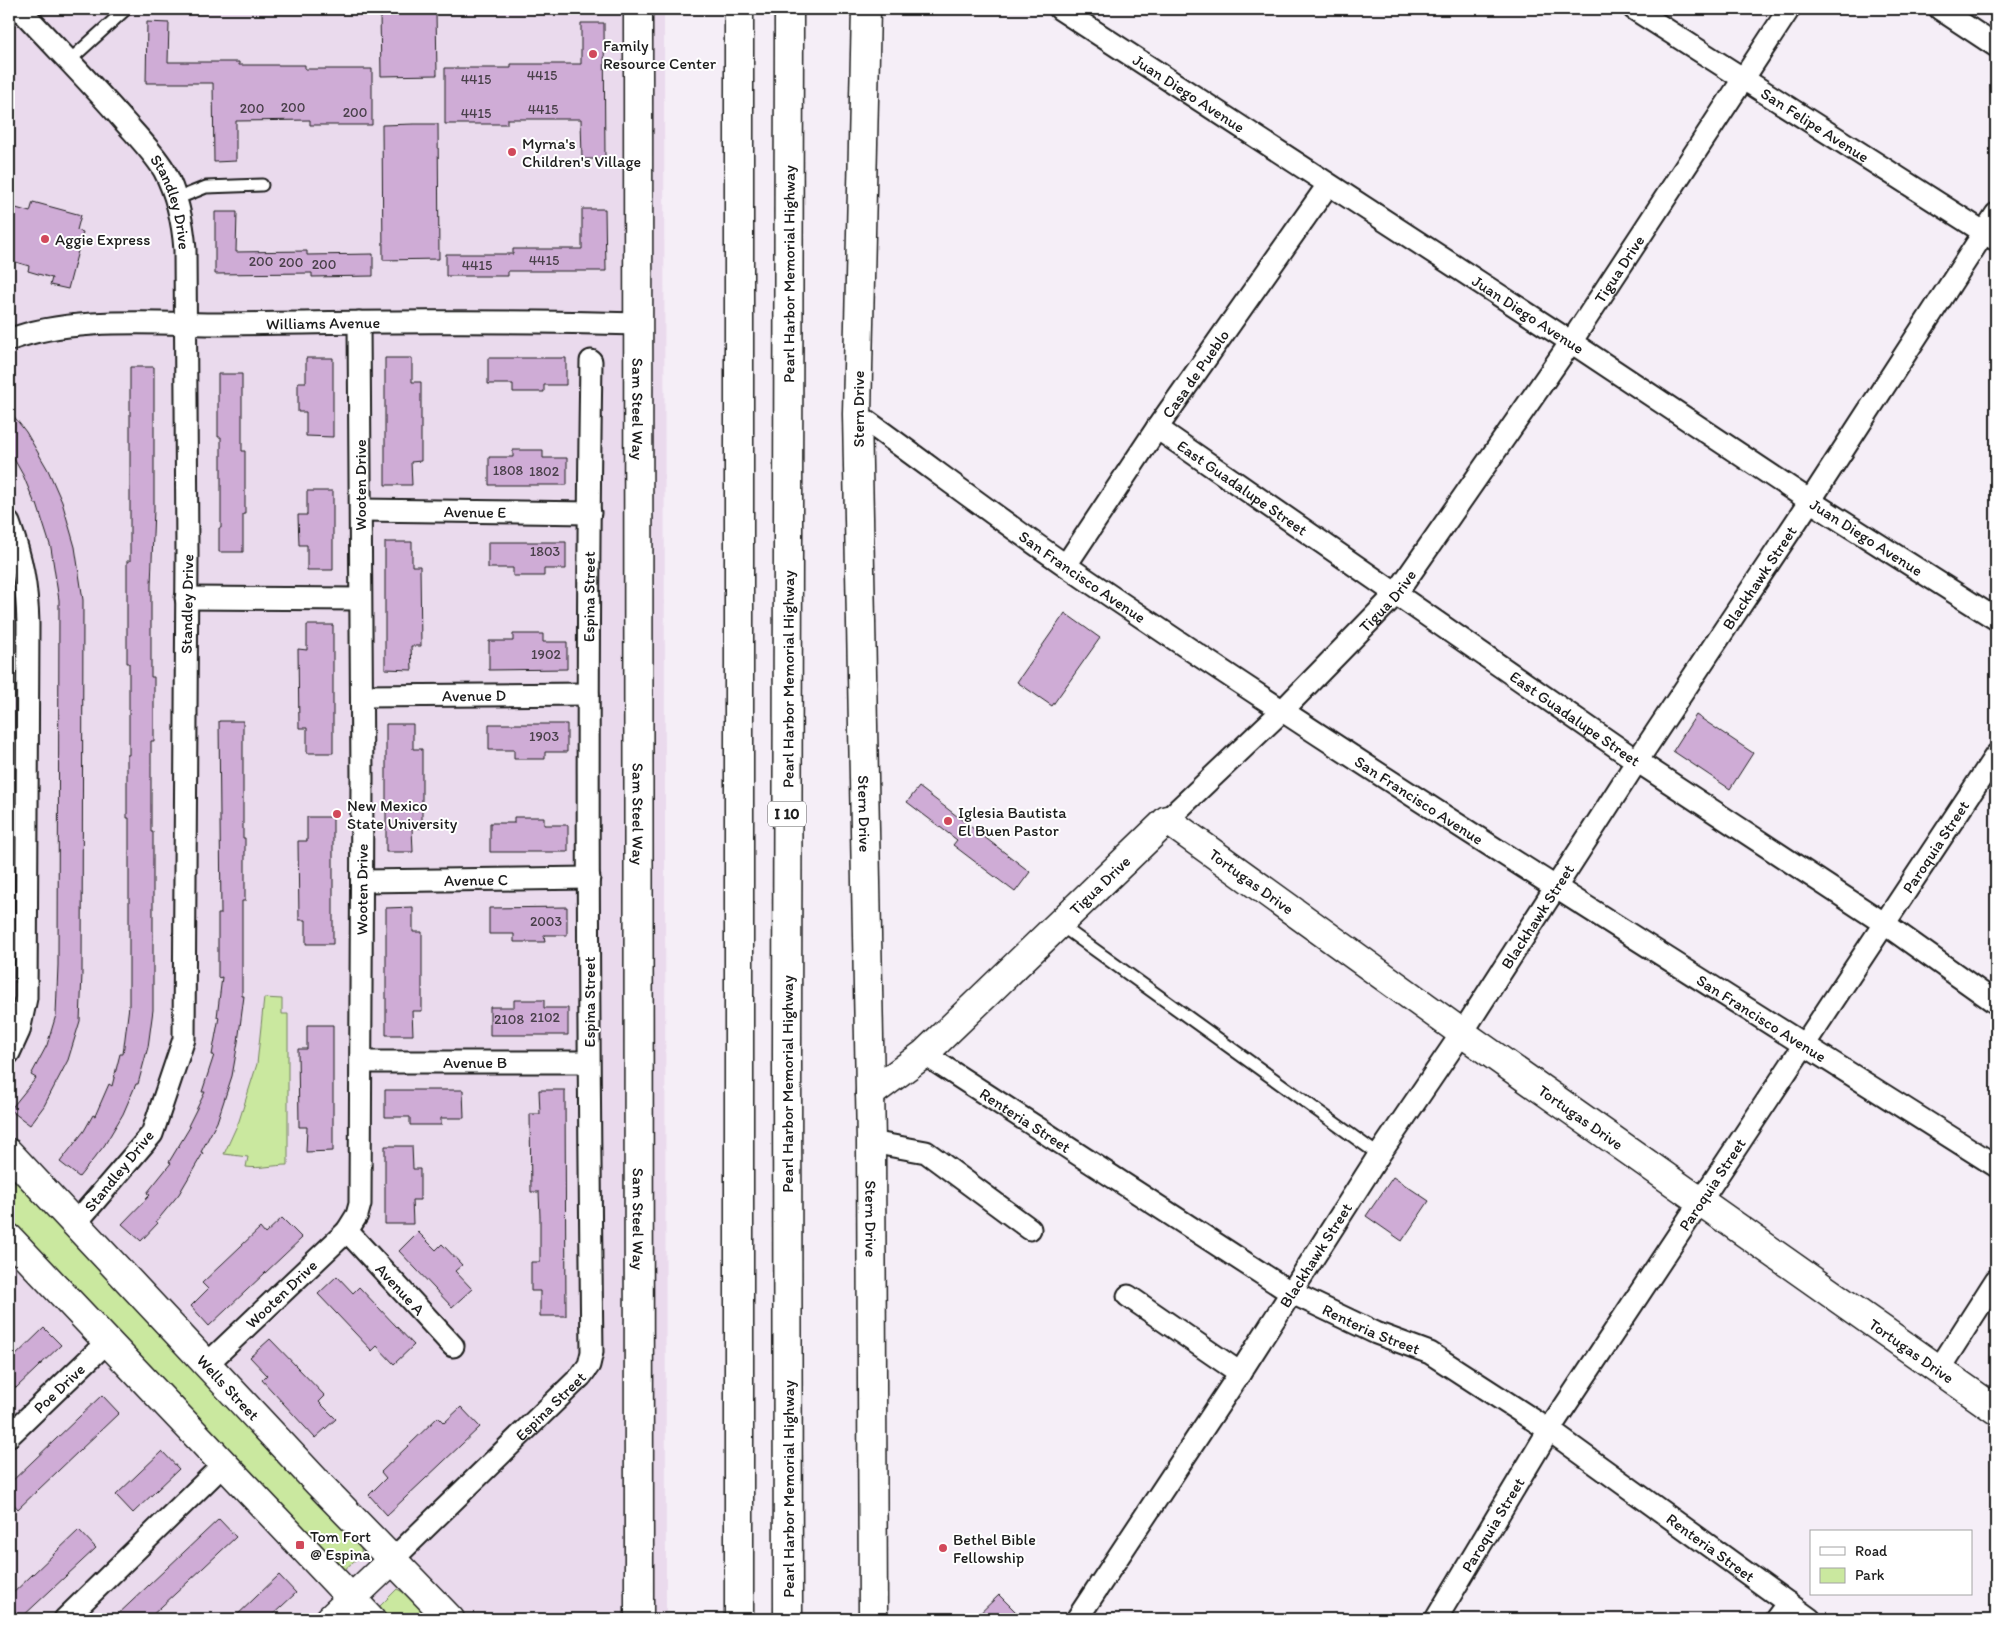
<svg xmlns="http://www.w3.org/2000/svg" width="2005" height="1628" font-family="Itim,sans-serif">
<style>
.built{fill:#eadaed}
.green{fill:#cae89f;stroke:#73825e}
.building{fill:#cfacd6;stroke:#1c1c1c}
.lines{fill:none;stroke-linecap:round;stroke-linejoin:round}
.service-casing{stroke:#1c1c1c;stroke-width:15}
.minor-casing{stroke:#1c1c1c;stroke-width:25}
.tertiary-casing{stroke:#1c1c1c;stroke-width:31}
.motorway-casing{stroke:#1c1c1c;stroke-width:31}
.service{stroke:#fff;stroke-width:11}
.minor{stroke:#fff;stroke-width:21}
.tertiary{stroke:#fff;stroke-width:28}
.motorway{stroke:#fff;stroke-width:28}
.poi-dot{fill:#d1495b;stroke:#fff;stroke-width:2}
.labels{text-anchor:middle;dominant-baseline:central;stroke-width:4;stroke-linejoin:round;paint-order:stroke}
.number-label{font-size:14px;fill:#49404a}
.shield{fill:#fff;stroke:#606060;stroke-width:1}
.shield-label{font-size:15px;font-weight:bold;fill:#1c1c1c}
.poi-label{font-size:16px;fill:#1c1c1c;stroke:#fff;text-anchor:start}
.street-label{font-size:16px;fill:#1c1c1c;stroke:#fff}
</style>
<rect width="100%" height="100%" fill="#f5eef7"/>
<filter id="ink" filterUnits="userSpaceOnUse"><feTurbulence type="fractalNoise" baseFrequency=".02" numOctaves="2"/><feDisplacementMap in="SourceGraphic" scale="10" xChannelSelector="R" yChannelSelector="G"/><feConvolveMatrix kernelMatrix="1 2 1 2 8 2 1 2 1" color-interpolation-filters="sRGB"/></filter>
<g filter="url(#ink)">
<polygon class="built" points="9,9 664,9 666,1619 9,1619"/>
<g class="green">
<path d="M264,998L282,999V1014H288V1165C274,1165 260,1169 246,1167L248,1157L224,1154L239,1121L257,1064Z"/>
<polygon points="9,1173 360,1545 362,1554 343,1571 338,1569 9,1221"/>
<polygon points="397,1589 407,1594 431,1619 385,1619 379,1607"/>
</g>
<g class="building">
<polygon points="436,12 437,75 381,76 380,13"/>
<polygon points="147,22 169,23 168,62 239,62 239,65 305,65 305,69 372,69 372,125 310,125 310,120 236,121 236,161 214,162 213,83 146,83"/>
<polygon points="581,23 604,23 605,159 582,159 581,119 507,119 507,124 445,124 445,68 511,68 511,64 581,64"/>
<polygon points="414,124 438,124 439,259 383,260 382,125"/>
<polygon points="33,202 81,215 77,230 83,232 68,289 50,285 52,278 28,271 29,266 9,260 9,206 30,212"/>
<polygon points="582,209 605,209 606,271 508,271 508,276 446,276 446,254 513,254 513,249 582,249"/>
<polygon points="215,212 237,212 236,252 307,251 307,255 373,254 373,276 312,277 312,273 215,274"/>
<polygon points="306,358 333,358 333,437 306,436 306,412 298,412 298,382 306,382"/>
<polygon points="385,358 412,358 412,382 421,382 421,461 411,462 412,485 385,485"/>
<polygon points="488,358 566,358 566,385 544,385 544,392 513,392 513,384 488,384"/>
<polygon points="130,367 154,367 154,509 151,585 151,677 154,677 154,741 151,741 151,832 153,832 153,1010 148,1047 138,1084 136,1084 123,1114 104,1146 79,1177 60,1162 84,1131 93,1115 95,1116 109,1084 112,1086 120,1054 123,1054 129,1006 129,818 127,818 127,755 129,755 129,663 127,663 127,561 130,561"/>
<polygon points="218,374 242,374 242,451 245,451 245,514 243,514 243,552 219,552 219,528 221,528 221,437 218,437"/>
<polygon points="9,410 26,432 48,470 62,502 75,547 83,600 82,974 80,1021 68,1060 44,1106 30,1125 10,1110 36,1078 31,1075 47,1045 56,1015 58,965 59,600 51,548 37,504 35,504 23,475 9,450"/>
<polygon points="513,450 543,450 543,458 567,458 567,485 489,485 489,457 513,457"/>
<polygon points="307,491 333,491 333,570 307,570 307,545 299,545 298,515 307,515"/>
<polygon points="385,542 412,542 412,566 420,566 421,646 411,646 412,670 385,669"/>
<polygon points="488,542 566,542 566,569 544,569 544,576 513,576 513,568 488,568"/>
<polygon points="1065,613 1100,638 1052,706 1017,682"/>
<polygon points="307,625 333,625 333,753 307,753 307,728 299,728 298,649 307,650"/>
<polygon points="513,634 543,634 543,642 567,642 567,669 489,670 489,641 513,641"/>
<polygon points="1696,715 1753,753 1730,789 1673,751"/>
<polygon points="219,721 243,721 243,838 245,838 245,901 242,901 242,996 244,996 238,1042 232,1076 217,1122 201,1152 203,1153 179,1194 156,1222 158,1223 141,1241 122,1224 150,1195 147,1193 171,1163 169,1162 190,1127 188,1126 205,1092 202,1092 214,1055 212,1055 219,1017 217,1017 222,977 218,978 218,914 221,914"/>
<polygon points="386,724 413,724 413,749 422,749 422,828 412,828 413,852 386,852"/>
<polygon points="489,724 567,724 567,752 545,752 545,759 514,759 514,750 489,750"/>
<polygon points="919,787 1030,872 1015,892 953,845 957,840 907,802"/>
<polygon points="307,817 333,817 333,944 306,944 306,920 299,920 298,841 307,841"/>
<polygon points="514,817 544,817 544,825 568,825 568,852 490,852 490,823 514,823"/>
<polygon points="413,907 413,932 422,932 422,1011 412,1011 413,1035 386,1035 386,908"/>
<polygon points="567,907 567,935 544,935 545,942 514,942 514,934 489,934 489,908"/>
<polygon points="514,1000 544,1000 544,1008 568,1008 568,1035 490,1035 490,1007 514,1007"/>
<polygon points="307,1025 333,1025 333,1151 306,1152 307,1127 299,1127 298,1049 307,1049"/>
<polygon points="385,1090 463,1090 464,1118 441,1118 441,1125 410,1125 410,1117 385,1117"/>
<polygon points="539,1090 565,1090 566,1316 540,1316 540,1291 531,1291 531,1262 540,1262 540,1217 539,1192 531,1192 530,1114 540,1114"/>
<polygon points="385,1146 412,1146 413,1169 420,1169 420,1200 412,1200 413,1224 385,1224"/>
<polygon points="1393,1177 1429,1201 1402,1241 1366,1216"/>
<polygon points="282,1218 302,1238 209,1326 191,1306 208,1289 202,1283 260,1228 265,1234"/>
<polygon points="418,1232 436,1250 442,1244 462,1265 455,1271 472,1289 452,1307 399,1251"/>
<polygon points="337,1276 353,1293 359,1287 414,1345 394,1364 377,1346 372,1351 318,1294"/>
<polygon points="44,1328 61,1345 16,1388 9,1381 9,1362"/>
<polygon points="270,1339 325,1396 319,1402 336,1419 315,1438 262,1380 267,1375 250,1357"/>
<polygon points="102,1395 119,1413 18,1509 9,1499 9,1484"/>
<polygon points="461,1407 480,1427 387,1515 369,1495 386,1478 381,1472 438,1417 444,1423"/>
<polygon points="162,1451 179,1469 133,1513 116,1495"/>
<polygon points="219,1519 236,1537 203,1568 148,1619 113,1619"/>
<polygon points="79,1530 96,1548 21,1618 9,1605 9,1597"/>
<polygon points="279,1575 296,1593 268,1619 233,1619"/>
<polygon points="999,1595 1023,1619 974,1619"/>
</g>
<g class="lines">
<defs>
<g id="service">
<polyline points="69,61 126,9"/>
<polyline points="176,199 206,187 262,185"/>
<polyline points="1059,924 1379,1155"/>
</g>
<g id="minor">
<path id="s1" d="M20,9C54,46 90,82 123,120C137,136 153,152 164,170C177,195 183,222 185,250L187,552L184,1039L152,1134L75,1224"/>
<path id="s2" d="M1060,9L1571,342L1810,501L1996,619"/>
<path id="s3" d="M1634,9L1996,240"/>
<polyline points="1940,9 1996,46"/>
<path id="s4" d="M9,340C69,316 158,324 223,324C361,322 500,320 639,324"/>
<path id="s5" d="M857,414C928,465 997,518 1068,567C1372,775 1685,969 1996,1166"/>
<path id="s6" d="M1157,428L1637,761L1885,924L1996,1003"/>
<path id="s7" d="M361,510L590,513"/>
<path d="M9,523C22,559 27,585 28,624L26,998L19,1031L9,1053"/>
<path id="s8" d="M1066,565L1157,428L1328,185"/>
<polyline points="186,598 360,599"/>
<path id="s9" d="M362,696L588,694"/>
<path id="s10" d="M1167,820L1282,711L1396,594L1571,342L1789,9"/>
<path id="s11" d="M362,881L589,878"/>
<path id="s12" d="M924,1054L1290,1292L1376,1333L1430,1353L1549,1430L1810,1619"/>
<path id="s13" d="M361,1062H588"/>
<polyline points="871,1142 926,1152 1030,1229"/>
<path id="s14" d="M347,1231L453,1346"/>
<polyline points="1128,1296 1240,1373"/>
<path id="s15" d="M207,1364L347,1231L357,1215L360,1204L362,778L359,322"/>
<polyline points="1939,1369 1996,1280"/>
<path id="s16" d="M9,1436L108,1341"/>
<path id="s17" d="M392,1560L581,1376L589,1365L592,1352C588,1022 586,691 591,361"/>
<polyline points="65,1619 224,1464"/>
<path id="s18" d="M1077,1619L1240,1373L1379,1155L1462,1033L1637,761L1810,501L1996,214"/>
<path id="s19" d="M1436,1619L1549,1430L1996,755"/>
<polyline points="1776,1619 1788,1603"/>
</g>
<g id="tertiary">
<path id="s20" d="M638,9L639,1619"/>
<path id="s21" d="M866,9L857,414L871,1142L873,1619"/>
<path id="s22" d="M870,1094L924,1054L1167,820L1462,1033L1996,1410"/>
<path id="s23" d="M9,1153L318,1483L450,1619"/>
<polyline points="9,1238 371,1619"/>
<polyline points="330,1619 392,1560"/>
</g>
<g id="motorway">
<polyline points="739,9 739,1619"/>
<path id="s24" d="M788,1619L787,1057L789,9"/>
</g>
</defs>
<use href="#service" class="service-casing"/>
<use href="#minor" class="minor-casing"/>
<use href="#tertiary" class="tertiary-casing"/>
<use href="#motorway" class="motorway-casing"/>
<use href="#service" class="service"/>
<use href="#minor" class="minor"/>
<use href="#tertiary" class="tertiary"/>
<use href="#motorway" class="motorway"/>
</g>
</g>
<g class="poi-dot">
<circle cx="593" cy="54" r="5"/>
<circle cx="512" cy="152" r="5"/>
<circle cx="45" cy="239" r="5"/>
<circle cx="337" cy="814" r="5"/>
<circle cx="948" cy="821" r="5"/>
<rect x="295" y="1540" width="10" height="10" rx="2.5"/>
<circle cx="943" cy="1548" r="5"/>
</g>
<g class="labels">
<g class="number-label">
<text x="542" y="75">4415</text>
<text x="476" y="79">4415</text>
<text x="293" y="107">200</text>
<text x="252" y="108">200</text>
<text x="543" y="109">4415</text>
<text x="355" y="112">200</text>
<text x="476" y="113">4415</text>
<text x="544" y="260">4415</text>
<text x="261" y="261">200</text>
<text x="291" y="262">200</text>
<text x="324" y="264">200</text>
<text x="477" y="265">4415</text>
<text x="508" y="470">1808</text>
<text x="544" y="471">1802</text>
<text x="545" y="551">1803</text>
<text x="546" y="654">1902</text>
<text x="544" y="736">1903</text>
<text x="546" y="921">2003</text>
<text x="545" y="1017">2102</text>
<text x="509" y="1019">2108</text>
</g>
<rect class="shield" x="768" y="801.5" width="38" height="25" rx="4"/>
<g class="shield-label">
<text x="787" y="814">I 10</text>
</g>
<g class="poi-label">
<text x="603" y="45">Family<tspan x="603" dy="18">Resource Center</tspan></text>
<text x="522" y="143">Myrna's<tspan x="522" dy="18">Children's Village</tspan></text>
<text x="55" y="239">Aggie Express</text>
<text x="347" y="805">New Mexico<tspan x="347" dy="18">State University</tspan></text>
<text x="958" y="812">Iglesia Bautista<tspan x="958" dy="18">El Buen Pastor</tspan></text>
<text x="310" y="1536">Tom Fort<tspan x="310" dy="18">@ Espina</tspan></text>
<text x="953" y="1539">Bethel Bible<tspan x="953" dy="18">Fellowship</tspan></text>
</g>
<g class="street-label">
<text stroke="none"><textPath href="#s2" startOffset="154">Juan Diego Avenue</textPath></text>
<text stroke="none"><textPath href="#s3" startOffset="215">San Felipe Avenue</textPath></text>
<text stroke="none"><textPath href="#s1" startOffset="249">Standley Drive</textPath></text>
<text stroke="none"><textPath href="#s10" startOffset="716">Tigua Drive</textPath></text>
<text stroke="none"><textPath href="#s24" startOffset="1345">Pearl Harbor Memorial Highway</textPath></text>
<text stroke="none"><textPath href="#s2" startOffset="559">Juan Diego Avenue</textPath></text>
<text stroke="none"><textPath href="#s4" startOffset="316">Williams Avenue</textPath></text>
<text stroke="none"><textPath href="#s8" startOffset="231">Casa de Pueblo</textPath></text>
<text stroke="none"><textPath href="#s20" startOffset="400">Sam Steel Way</textPath></text>
<text transform="translate(858 409) rotate(-90)">Stern Drive</text>
<text transform="translate(360 485) rotate(-90)">Wooten Drive</text>
<text stroke="none"><textPath href="#s6" startOffset="104">East Guadalupe Street</textPath></text>
<text stroke="none"><textPath href="#s7" startOffset="114">Avenue E</textPath></text>
<text stroke="none"><textPath href="#s2" startOffset="964">Juan Diego Avenue</textPath></text>
<text stroke="none"><textPath href="#s5" startOffset="278">San Francisco Avenue</textPath></text>
<text stroke="none"><textPath href="#s18" startOffset="1245">Blackhawk Street</textPath></text>
<text stroke="none"><textPath href="#s17" startOffset="1046">Espina Street</textPath></text>
<text stroke="none"><textPath href="#s10" startOffset="311">Tigua Drive</textPath></text>
<text transform="translate(187 604) rotate(-89)">Standley Drive</text>
<text stroke="none"><textPath href="#s24" startOffset="940">Pearl Harbor Memorial Highway</textPath></text>
<text stroke="none"><textPath href="#s9" startOffset="112">Avenue D</textPath></text>
<text stroke="none"><textPath href="#s6" startOffset="509">East Guadalupe Street</textPath></text>
<text stroke="none"><textPath href="#s5" startOffset="682">San Francisco Avenue</textPath></text>
<text stroke="none"><textPath href="#s20" startOffset="805">Sam Steel Way</textPath></text>
<text stroke="none"><textPath href="#s21" startOffset="805">Stern Drive</textPath></text>
<text stroke="none"><textPath href="#s19" startOffset="920">Paroquia Street</textPath></text>
<text stroke="none"><textPath href="#s11" startOffset="114">Avenue C</textPath></text>
<text stroke="none"><textPath href="#s22" startOffset="509">Tortugas Drive</textPath></text>
<text stroke="none"><textPath href="#s22" startOffset="311">Tigua Drive</textPath></text>
<text stroke="none"><textPath href="#s15" startOffset="538">Wooten Drive</textPath></text>
<text stroke="none"><textPath href="#s18" startOffset="840">Blackhawk Street</textPath></text>
<text transform="translate(589 1002) rotate(-90)">Espina Street</text>
<text stroke="none"><textPath href="#s5" startOffset="1088">San Francisco Avenue</textPath></text>
<text stroke="none"><textPath href="#s13" startOffset="114">Avenue B</textPath></text>
<text transform="translate(787 1084) rotate(-90)">Pearl Harbor Memorial Highway</text>
<text stroke="none"><textPath href="#s22" startOffset="914">Tortugas Drive</textPath></text>
<text stroke="none"><textPath href="#s12" startOffset="121">Renteria Street</textPath></text>
<text transform="translate(119 1171) rotate(-51)">Standley Drive</text>
<text stroke="none"><textPath href="#s19" startOffset="515">Paroquia Street</textPath></text>
<text stroke="none"><textPath href="#s20" startOffset="1210">Sam Steel Way</textPath></text>
<text stroke="none"><textPath href="#s21" startOffset="1210">Stern Drive</textPath></text>
<text stroke="none"><textPath href="#s18" startOffset="435">Blackhawk Street</textPath></text>
<text stroke="none"><textPath href="#s14" startOffset="79">Avenue A</textPath></text>
<text stroke="none"><textPath href="#s15" startOffset="102">Wooten Drive</textPath></text>
<text stroke="none"><textPath href="#s12" startOffset="526">Renteria Street</textPath></text>
<text stroke="none"><textPath href="#s22" startOffset="1319">Tortugas Drive</textPath></text>
<text stroke="none"><textPath href="#s23" startOffset="321">Wells Street</textPath></text>
<text stroke="none"><textPath href="#s16" startOffset="69">Poe Drive</textPath></text>
<text stroke="none"><textPath href="#s17" startOffset="221">Espina Street</textPath></text>
<text transform="translate(788 1489) rotate(-90)">Pearl Harbor Memorial Highway</text>
<text stroke="none"><textPath href="#s19" startOffset="110">Paroquia Street</textPath></text>
<text stroke="none"><textPath href="#s12" startOffset="931">Renteria Street</textPath></text>
</g>
</g>
<rect width="2005" height="1628" fill="none" stroke="#fff" stroke-width="30"/>
<rect x="15" y="15" width="1975" height="1598" fill="none" stroke="#1c1c1c" stroke-width="2" filter="url(#ink)"/>
<rect x="1810" y="1530" width="162" height="65" fill="#ffffff" stroke="#a4a4a4"/>
<rect x="1820" y="1547" width="25" height="8" fill="#ffffff" stroke="#a4a4a4"/>
<text x="1855" y="1556" font-size="15" fill="#1c1c1c">Road</text>
<rect x="1820" y="1568" width="25" height="15" fill="#cae89f" stroke="#a4a4a4"/>
<text x="1855" y="1580" font-size="15" fill="#1c1c1c">Park</text>
</svg>
